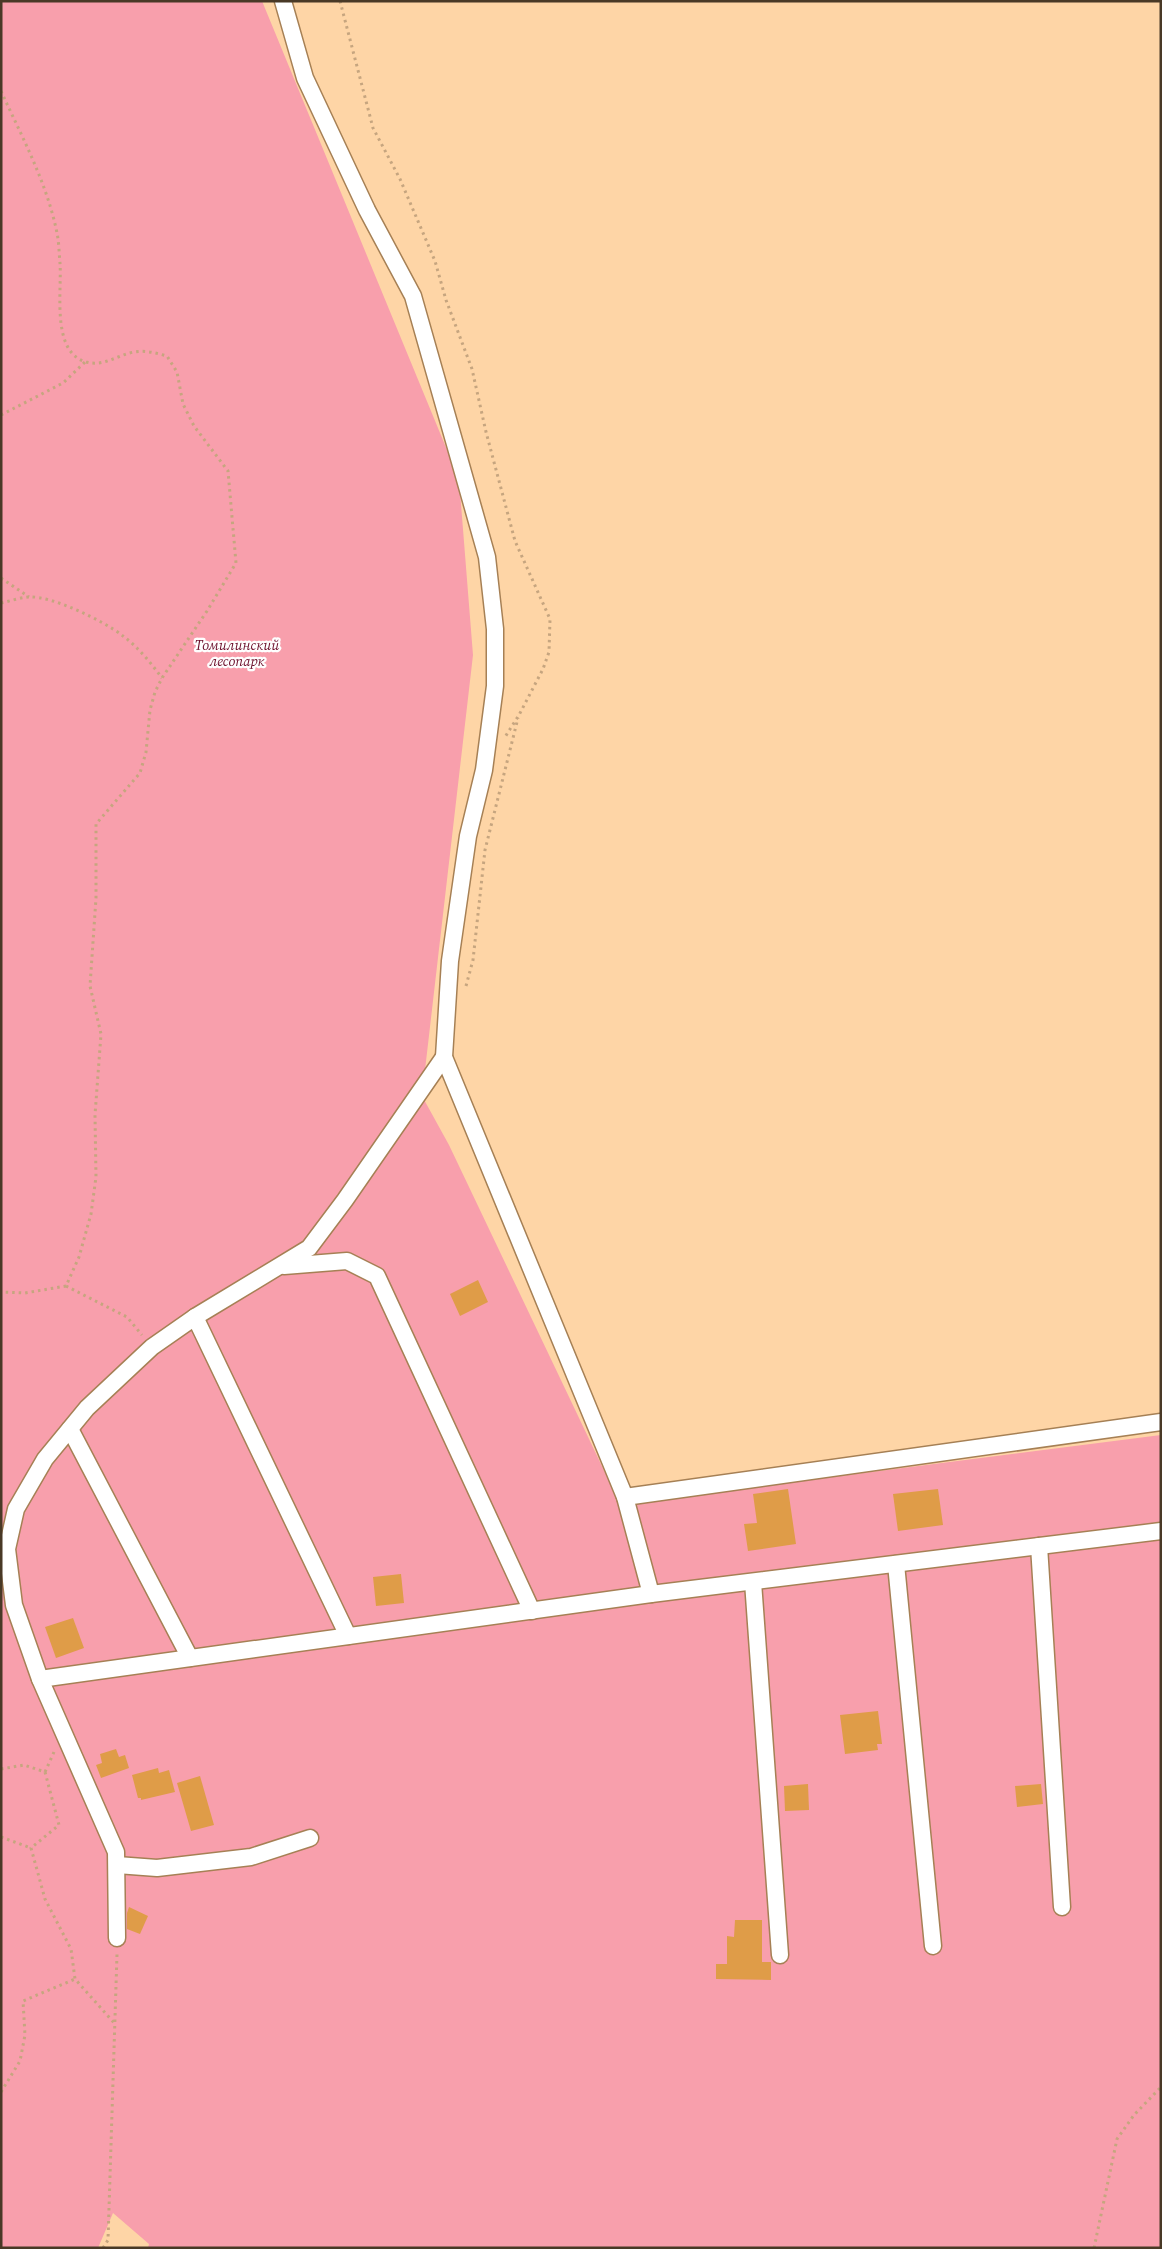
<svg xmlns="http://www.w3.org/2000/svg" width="1162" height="2249" font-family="'Source Serif 4',serif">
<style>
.green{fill:#f89fac}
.building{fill:#df9c48}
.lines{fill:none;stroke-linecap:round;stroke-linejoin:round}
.minor-casing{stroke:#a68055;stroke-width:19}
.path{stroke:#c6a57f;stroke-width:3;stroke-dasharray:2.5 4;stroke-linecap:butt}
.minor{stroke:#fff;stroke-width:16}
.labels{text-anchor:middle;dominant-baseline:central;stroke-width:4.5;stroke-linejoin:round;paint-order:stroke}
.park-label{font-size:14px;font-style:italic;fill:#6c0f2b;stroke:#fefefe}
</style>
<rect width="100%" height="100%" fill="#fed5a6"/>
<polygon class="green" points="1,1 262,1 459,479 473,655 422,1096 449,1145 620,1504 1161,1435 1161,2248 148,2248 149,2244 113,2213 98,2248 1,2248"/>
<g class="building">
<polygon points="478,1280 488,1302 460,1316 450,1294"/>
<polygon points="788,1489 796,1544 748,1551 744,1524 757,1523 753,1494"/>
<polygon points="938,1489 943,1525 898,1531 893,1494"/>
<polygon points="401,1574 404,1603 376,1606 373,1577"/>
<polygon points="73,1618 84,1648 56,1658 45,1627"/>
<polygon points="878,1711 882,1744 877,1744 878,1750 845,1754 840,1715"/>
<polygon points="116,1749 119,1757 125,1755 129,1768 101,1778 96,1765 102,1763 100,1754"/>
<polygon points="158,1768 159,1773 169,1770 175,1792 141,1800 141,1798 138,1798 132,1775"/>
<polygon points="200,1776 214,1825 191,1831 177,1783"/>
<polygon points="808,1784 809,1810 785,1811 784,1786"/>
<polygon points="1041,1784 1043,1804 1017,1807 1015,1786"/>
<polygon points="129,1907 148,1916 140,1934 127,1929 127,1913"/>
<polygon points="735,1920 762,1920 762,1962 771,1962 771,1980 716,1979 716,1964 727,1964 727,1936 734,1937"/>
</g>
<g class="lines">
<defs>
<g id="minor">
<polyline points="283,1 305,78 367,210 413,296 487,557 495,629 495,686 484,770 468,836 450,961 444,1057 625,1497 651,1594"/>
<polyline points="284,1266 347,1261 377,1276 532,1611"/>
<polyline points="195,1317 348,1636"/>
<polyline points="70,1429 190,1658"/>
<polyline points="625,1497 1161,1422"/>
<polyline points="1039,1546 1062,1907"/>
<polyline points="896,1564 933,1946"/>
<polyline points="753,1582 780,1955"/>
<polyline points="40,1679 651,1594 1161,1531"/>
<polyline points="117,1865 157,1868 251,1857 310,1838"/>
<polyline points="117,1938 116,1852 40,1679 14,1605 7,1549 16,1509 45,1459 87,1408 152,1347 195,1317 309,1248 345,1200 444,1057"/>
</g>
</defs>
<use href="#minor" class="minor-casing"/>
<g class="path">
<polyline points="340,1 373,128 400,179 435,261 446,300 472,369 486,432 515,541 550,619 549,652 543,669 519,715 505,737"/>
<path d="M1,91C22,137 47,183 57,233C59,242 59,253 60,263C62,292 51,352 86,362C104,367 117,355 134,352C145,350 156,353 167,356L177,372L183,404L194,426L228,471L236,563L207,611L162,678L155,692L150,710L146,752L140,773L96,824V898L90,986L101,1034L95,1115L96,1177L91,1214L79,1257L66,1286L25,1293L1,1292"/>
<polyline points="1,415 63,383 85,362"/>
<polyline points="1,578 29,597"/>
<path d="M1,603C10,601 19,598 28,597C51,595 104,621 123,636C138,647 151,663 162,678"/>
<polyline points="466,986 473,960 485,850 518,718"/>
<polyline points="66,1286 127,1317 142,1335"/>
<polyline points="1,1769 24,1765 45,1772 59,1825 31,1848 45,1899 71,1949 75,1979 116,2025"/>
<polyline points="45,1772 54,1752"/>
<polyline points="1,1837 31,1848"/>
<polyline points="1,2092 20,2061 25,2035 23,2001 75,1979"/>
<polyline points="103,2248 108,2240 117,1954"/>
<polyline points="1094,2248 1117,2139 1134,2115 1161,2087"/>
</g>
<use href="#minor" class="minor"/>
</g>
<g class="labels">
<g class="park-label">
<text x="237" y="645">Томилинский<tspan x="237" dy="16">лесопарк</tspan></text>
</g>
</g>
<rect width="1162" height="2249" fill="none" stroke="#493926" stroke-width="5"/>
</svg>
